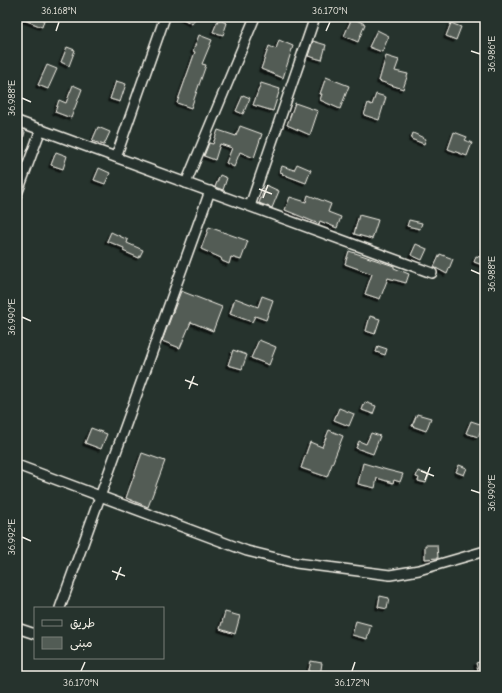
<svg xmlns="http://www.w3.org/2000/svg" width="502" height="693" font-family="'Comic Neue','Playpen Sans Arabic',sans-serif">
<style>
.building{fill:#525c55;stroke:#f4f1e8;filter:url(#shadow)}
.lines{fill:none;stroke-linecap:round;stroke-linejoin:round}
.street-casing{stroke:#f4f1e8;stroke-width:12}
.street{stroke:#26332d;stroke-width:9}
.ticks{fill:none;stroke:#f4f1e8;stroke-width:1.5}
.neatline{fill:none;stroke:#f4f1e8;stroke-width:1.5}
.ticks-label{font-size:10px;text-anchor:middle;fill:#f4f1e8}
</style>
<defs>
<filter id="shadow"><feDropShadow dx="-2.5" dy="2.5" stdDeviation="0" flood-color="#0009"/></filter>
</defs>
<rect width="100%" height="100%" fill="#26332d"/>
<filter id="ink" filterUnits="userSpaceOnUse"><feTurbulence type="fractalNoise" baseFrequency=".025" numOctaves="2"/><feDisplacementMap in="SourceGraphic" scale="8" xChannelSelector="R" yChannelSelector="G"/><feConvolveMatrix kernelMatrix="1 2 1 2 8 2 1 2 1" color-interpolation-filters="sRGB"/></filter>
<g filter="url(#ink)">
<g class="building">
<polygon points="17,17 45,17 42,27"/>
<polygon points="180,17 196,17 192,24"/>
<polygon points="352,18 365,24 358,42 344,36"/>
<polygon points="218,20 227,23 223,35 213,32"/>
<polygon points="451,23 461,27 456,40 446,36"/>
<polygon points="377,30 389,36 382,52 369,47"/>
<polygon points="199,35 212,40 202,64 206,65 191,108 177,103 195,52 193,51"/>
<polygon points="279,40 293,46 283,78 261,69 269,46 276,49"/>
<polygon points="313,41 326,45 322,60 308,56"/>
<polygon points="67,47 75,50 69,66 61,62"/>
<polygon points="386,56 399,60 395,71 408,74 403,89 379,81"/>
<polygon points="47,65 57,69 48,89 38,85"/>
<polygon points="326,77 349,86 340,109 320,100 322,94 320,94"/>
<polygon points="116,81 126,84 120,102 110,99"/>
<polygon points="261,83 280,89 273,111 253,105"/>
<polygon points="73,85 82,89 71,118 55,112 59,100 66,103"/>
<polygon points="376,94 386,97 379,120 364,115 368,103 372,105"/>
<polygon points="243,95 250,98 243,114 236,111"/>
<polygon points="295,103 318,111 310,135 287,125"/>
<polygon points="240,126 262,134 254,158 240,152 234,167 226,163 232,148 220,144 215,160 204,156 209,143 213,144 218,130 236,136"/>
<polygon points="98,127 110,132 104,145 92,141"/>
<polygon points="17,130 25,132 22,143 17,141"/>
<polygon points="454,132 467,137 465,140 472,143 467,156 448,149"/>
<polygon points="413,133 426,139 424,144 411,139"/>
<polygon points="56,152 67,156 63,169 51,165"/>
<polygon points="297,164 311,170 306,183 282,174 283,173 280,172 282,166 294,170"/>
<polygon points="99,168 110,173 105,184 94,180"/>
<polygon points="220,175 227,178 223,190 215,187"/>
<polygon points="266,185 279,191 272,208 259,203"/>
<polygon points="308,195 331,204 328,212 341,217 337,228 320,221 319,224 285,210 290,197 306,202"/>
<polygon points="359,215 378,220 372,239 354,234"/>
<polygon points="409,220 422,223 420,229 407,226"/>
<polygon points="209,227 248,241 241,260 231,257 229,264 222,261 221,258 201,249"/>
<polygon points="111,232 128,240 127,243 143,250 139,258 123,251 124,248 107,241"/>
<polygon points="416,244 427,249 422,260 411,255"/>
<polygon points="484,245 485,245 485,266 474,262 476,256 480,257"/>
<polygon points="349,251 394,266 394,268 409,274 406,283 388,278 380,299 365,294 372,274 345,264"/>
<polygon points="440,254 453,259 447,274 434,267"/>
<polygon points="181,291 222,307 213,331 191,322 180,348 162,341"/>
<polygon points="262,296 273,300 266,320 255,316 252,322 230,314 235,298 258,307"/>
<polygon points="370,316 380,319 375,334 366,331"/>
<polygon points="259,340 276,347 269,365 251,358"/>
<polygon points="378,346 387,349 385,355 376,352"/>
<polygon points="233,350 247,355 242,369 228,365"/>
<polygon points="365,402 376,406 373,414 362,410"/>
<polygon points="339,408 354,414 349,426 334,420"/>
<polygon points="417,414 431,418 426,431 412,426"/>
<polygon points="471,421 483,425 478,437 466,433"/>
<polygon points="91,428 107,434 101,449 85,443"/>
<polygon points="329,430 343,436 327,477 301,468 310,442 322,447"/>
<polygon points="371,433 380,436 373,454 356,448 359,441 366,444"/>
<polygon points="142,453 165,461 148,507 126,498"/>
<polygon points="363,463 387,470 403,474 400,482 394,480 393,483 377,478 375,488 358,484"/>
<polygon points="459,465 467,468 464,475 456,472"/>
<polygon points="418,471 429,475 426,483 418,481 419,478 416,477"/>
<polygon points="425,545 437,545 438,558 425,559"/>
<polygon points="380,596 389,598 387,609 378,607"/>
<polygon points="225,612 240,616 235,634 220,629"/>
<polygon points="356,621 371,625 367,639 352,635"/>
<polygon points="485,660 485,676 480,676 476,663"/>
<polygon points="311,661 322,663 320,676 308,674"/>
</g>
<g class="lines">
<defs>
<g id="street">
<polyline points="17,121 432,273"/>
<polyline points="116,157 165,17"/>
<polyline points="186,183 255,17"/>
<polyline points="17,194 41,129"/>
<polyline points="250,206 315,17"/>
<polyline points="17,465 247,551 296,563 390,575 419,570 485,551"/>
<polyline points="60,608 210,191"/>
<polyline points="17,628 35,634"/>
</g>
</defs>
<use href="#street" class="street-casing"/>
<use href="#street" class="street"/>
</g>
</g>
<path class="ticks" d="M56,31L59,22M326,31L330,22M471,51L480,54M22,98L31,102M259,189L272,194M263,198L268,185M471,270L480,274M22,317L31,321M185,380L198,385M189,389L194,376M421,471L434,476M425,480L430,467M471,490L480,493M22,537L31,541M112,571L125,576M116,580L121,567M81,671L85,662M352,671L355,662"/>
<rect width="502" height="693" fill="none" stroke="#26332d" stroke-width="44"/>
<rect x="34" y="607" width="130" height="52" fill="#26332d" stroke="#787f78"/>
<rect x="42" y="620" width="20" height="6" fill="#26332d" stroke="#787f78"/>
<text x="70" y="627" font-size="12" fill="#f4f1e8">طريق</text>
<rect x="42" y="637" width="20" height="12" fill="#525c55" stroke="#787f78"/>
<text x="70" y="647" font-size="12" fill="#f4f1e8">مبنى</text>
<rect x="22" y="22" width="458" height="649" class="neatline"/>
<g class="ticks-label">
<text x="59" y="14">36.168°N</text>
<text x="330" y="14">36.170°N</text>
<text transform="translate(491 54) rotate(-90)" y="4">36.986°E</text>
<text transform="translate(11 98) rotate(-90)" y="4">36.988°E</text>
<text transform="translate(491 274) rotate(-90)" y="4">36.988°E</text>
<text transform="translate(11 317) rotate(-90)" y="4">36.990°E</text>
<text transform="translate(491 493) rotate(-90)" y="4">36.990°E</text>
<text transform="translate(11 537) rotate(-90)" y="4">36.992°E</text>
<text x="81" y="686">36.170°N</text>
<text x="352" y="686">36.172°N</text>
</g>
</svg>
